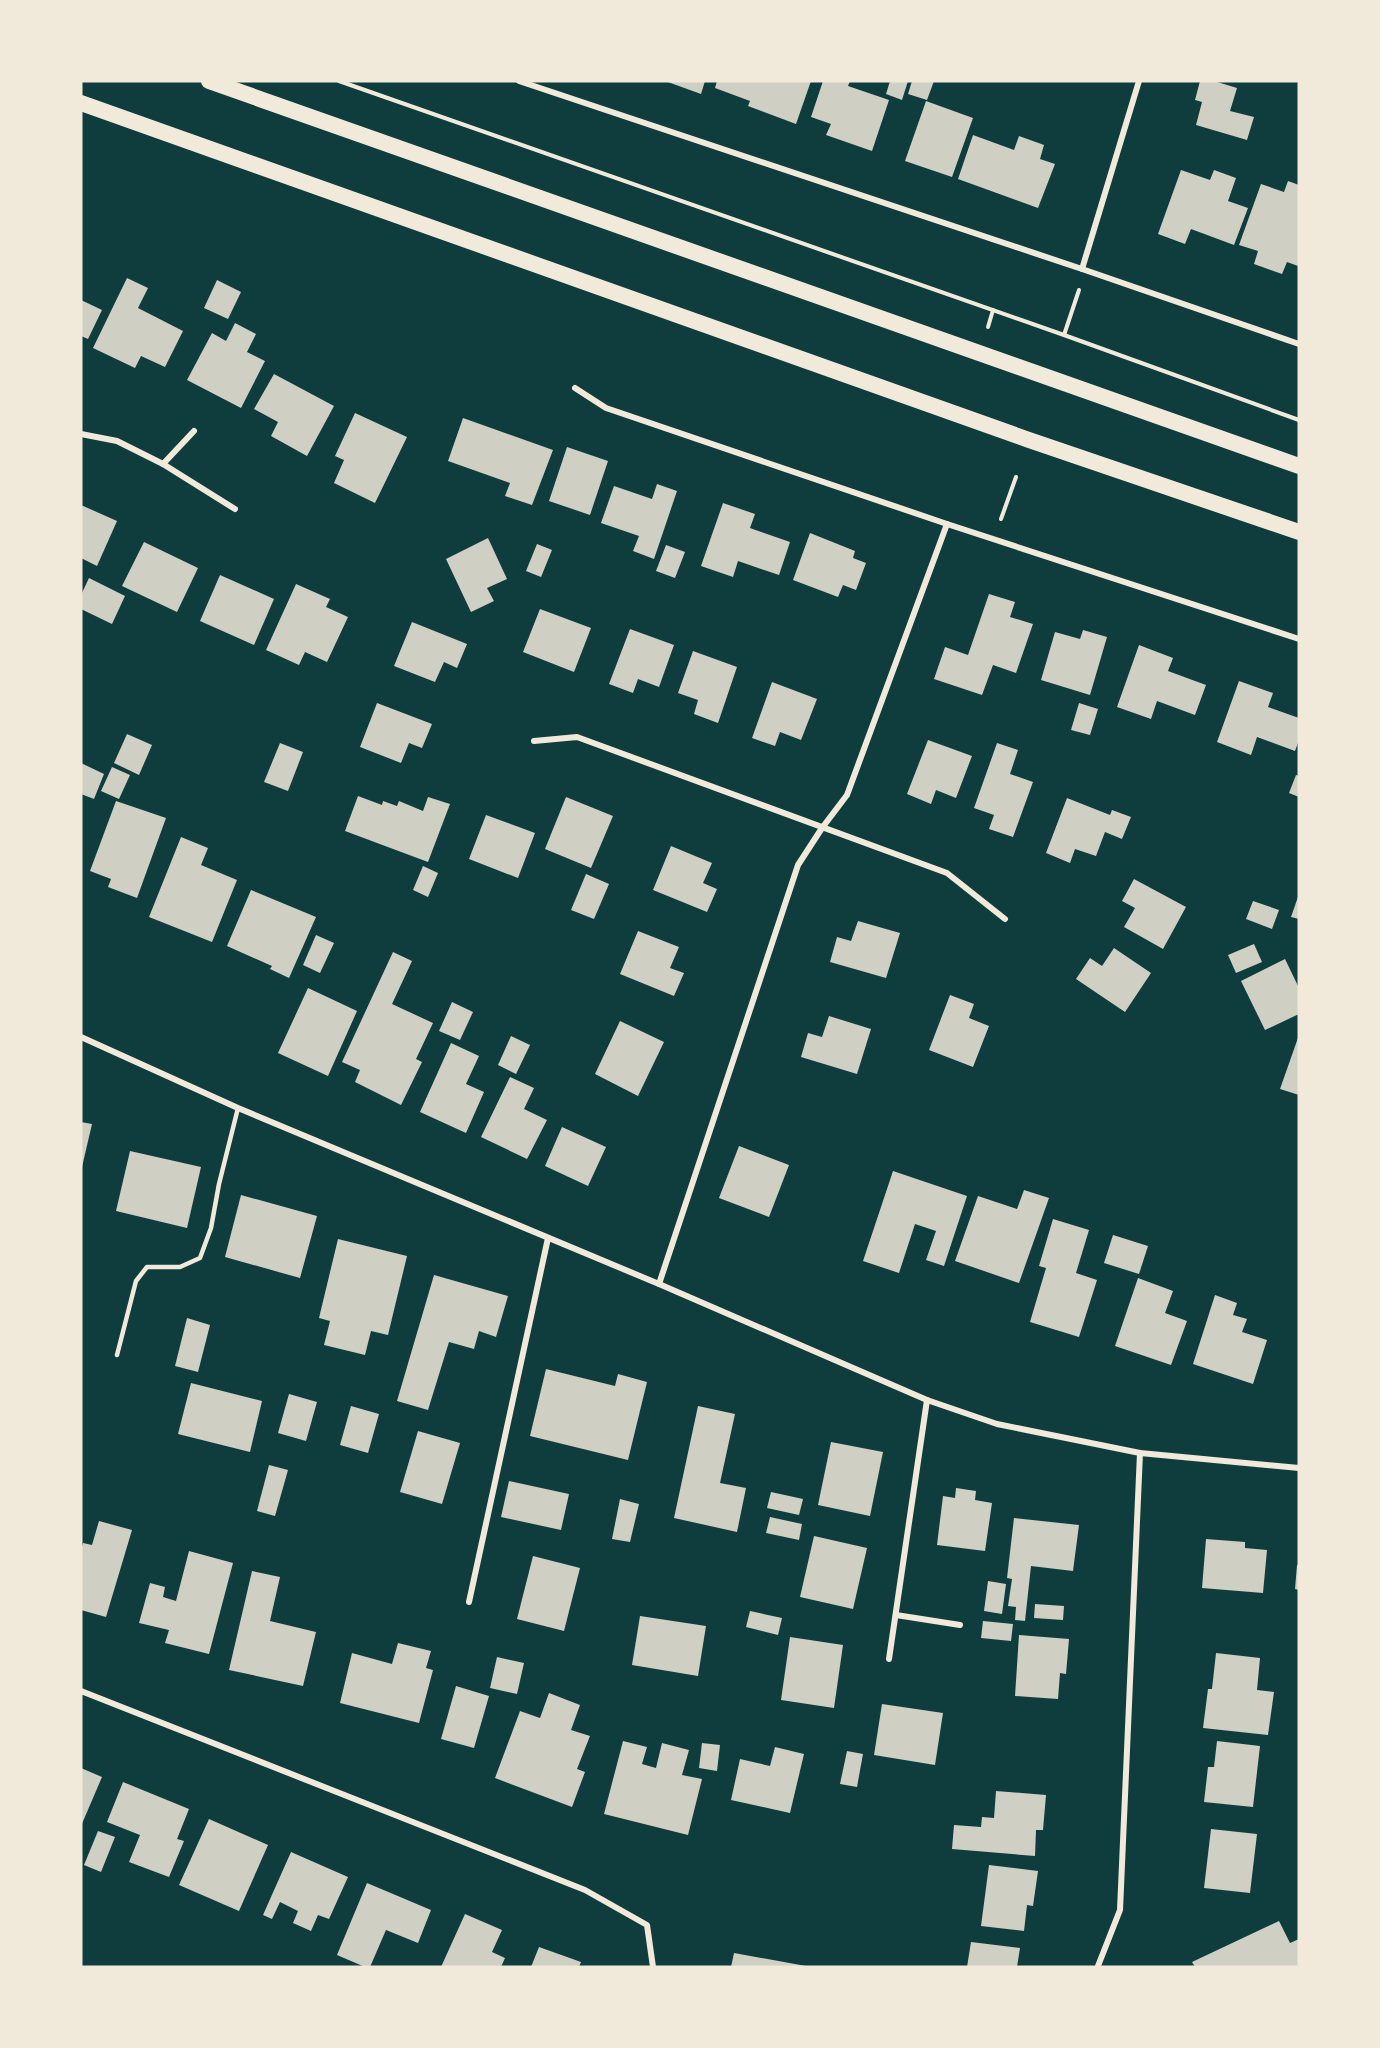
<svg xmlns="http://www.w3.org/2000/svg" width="1380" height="2048" font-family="Mulish,sans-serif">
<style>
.building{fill:#cfcfc3}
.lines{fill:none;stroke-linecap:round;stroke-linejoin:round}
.path{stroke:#f1e9da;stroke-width:4}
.service{stroke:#f1e9da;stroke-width:4.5}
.minor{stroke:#f1e9da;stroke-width:6}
.trunk{stroke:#f1e9da;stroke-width:16}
</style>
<rect width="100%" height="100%" fill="#0f3d3e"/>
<g class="building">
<polygon points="665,81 705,81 701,94"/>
<polygon points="717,81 811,81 796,124 748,106 750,101 715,88"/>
<polygon points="823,81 850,81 848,86 889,100 872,151 826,135 831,124 811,117"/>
<polygon points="890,81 908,81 902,100 886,94"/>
<polygon points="912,81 934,81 927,100 908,94"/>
<polygon points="1200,81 1214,81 1237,88 1230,111 1254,117 1247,140 1196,125 1202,102 1195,100"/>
<polygon points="926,101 973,118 952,177 905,161"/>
<polygon points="973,135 1014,150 1019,136 1044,145 1040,159 1055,164 1038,208 958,179"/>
<polygon points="1181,170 1210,180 1214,170 1236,178 1228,201 1248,208 1234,245 1191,229 1185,244 1158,234"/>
<polygon points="1288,181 1299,185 1299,261 1298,266 1287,262 1282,274 1254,264 1258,251 1239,245 1261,184 1284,192"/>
<polygon points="127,278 148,288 138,308 183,331 165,367 141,356 135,368 93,348"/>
<polygon points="217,280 241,292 228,319 204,308"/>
<polygon points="81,300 102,310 88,339 81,336"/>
<polygon points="235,323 256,334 247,352 265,361 241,408 187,380 212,333 226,341"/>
<polygon points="274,374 334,406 307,456 271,436 278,422 254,409"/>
<polygon points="355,413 407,437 375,503 334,483 344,460 335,456"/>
<polygon points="463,418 553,450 532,505 505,496 510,483 448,461"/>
<polygon points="567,447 608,461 590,515 549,501"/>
<polygon points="657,484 677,491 654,559 633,551 639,536 601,523 614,486 652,499"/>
<polygon points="723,503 755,514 750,528 790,542 779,575 738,561 733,577 701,566"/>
<polygon points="81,505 117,521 97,566 81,558"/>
<polygon points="810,533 855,551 853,558 866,563 856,590 843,585 838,597 793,580"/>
<polygon points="488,538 507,579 487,588 494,601 471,612 446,559"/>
<polygon points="144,542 198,568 177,612 122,586"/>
<polygon points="537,544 552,550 541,577 526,571"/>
<polygon points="666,545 685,552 675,578 656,571"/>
<polygon points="220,575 274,599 254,645 200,621"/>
<polygon points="89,578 125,596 112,624 81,609 81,595"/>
<polygon points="296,584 330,599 326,607 348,617 327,662 305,652 299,665 266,650"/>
<polygon points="989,594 1015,602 1010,617 1033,624 1016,673 993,665 982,695 934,679 945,647 968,655"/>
<polygon points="540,609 591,628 574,672 523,652"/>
<polygon points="412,622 467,644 457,668 444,662 435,682 394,666"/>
<polygon points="630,629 674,645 659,687 638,679 633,693 609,684"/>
<polygon points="1083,630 1107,637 1090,695 1041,680 1055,632 1080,639"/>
<polygon points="1139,645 1173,658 1168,671 1206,685 1195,715 1157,701 1151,719 1117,707"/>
<polygon points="693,651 737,667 718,723 694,714 698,700 678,693"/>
<polygon points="1239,681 1273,693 1268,707 1299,718 1299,740 1295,751 1257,737 1251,755 1217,742"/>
<polygon points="772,682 817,699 801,740 780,732 775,746 752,738"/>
<polygon points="377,703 432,724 422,748 409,743 401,763 360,747"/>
<polygon points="1079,703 1098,709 1090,735 1071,730"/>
<polygon points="127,734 152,745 139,775 114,763"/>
<polygon points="928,740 972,756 956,798 936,790 931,804 907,794"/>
<polygon points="280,743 303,752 288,791 264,782"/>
<polygon points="997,743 1018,750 1010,774 1033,782 1013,837 989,829 994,815 974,808"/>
<polygon points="81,763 104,774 94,799 81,794"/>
<polygon points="112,767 130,775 119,799 101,791"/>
<polygon points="1296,775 1299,776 1299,797 1289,793"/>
<polygon points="358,796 382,805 383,801 397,806 399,801 423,811 428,797 450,804 428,862 345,831"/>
<polygon points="566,797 613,816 591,868 545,849"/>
<polygon points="1067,798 1110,815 1112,810 1131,817 1122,839 1105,832 1096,856 1075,849 1070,863 1046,853"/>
<polygon points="116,801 166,818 137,898 108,887 111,879 90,871"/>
<polygon points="486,815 535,833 518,878 469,859"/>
<polygon points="181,837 208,848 201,865 237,880 212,942 149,917"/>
<polygon points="671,846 712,863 703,883 717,889 707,912 653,890"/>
<polygon points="423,866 438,873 428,897 413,890"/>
<polygon points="586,874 609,884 594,919 571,910"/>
<polygon points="1134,879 1186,907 1163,949 1124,927 1135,908 1122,901"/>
<polygon points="251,890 316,917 289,978 270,969 272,966 227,946"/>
<polygon points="1299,894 1299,919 1291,917"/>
<polygon points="1253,901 1279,910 1272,929 1246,919"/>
<polygon points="858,921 900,933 886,978 830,962 837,937 851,941"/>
<polygon points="638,931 679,947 670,968 684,973 674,996 620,974"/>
<polygon points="316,935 334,943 320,973 303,965"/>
<polygon points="1254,944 1262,962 1236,973 1228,955"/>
<polygon points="1114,948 1151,973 1125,1012 1076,979 1090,958 1102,966"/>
<polygon points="393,952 412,961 392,1004 433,1023 416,1059 422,1062 401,1105 355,1082 360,1070 342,1062"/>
<polygon points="1285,959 1299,988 1299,1014 1265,1030 1241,981"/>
<polygon points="308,988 357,1011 328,1076 278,1053"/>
<polygon points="950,995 974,1004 969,1018 989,1026 973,1067 929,1050"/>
<polygon points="452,1002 473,1012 460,1040 439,1031"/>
<polygon points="829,1016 871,1029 857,1074 801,1057 808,1033 822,1037"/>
<polygon points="620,1021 664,1042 638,1096 595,1074"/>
<polygon points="1299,1035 1299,1095 1280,1089"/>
<polygon points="511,1036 530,1045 516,1074 498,1065"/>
<polygon points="451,1043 479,1056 466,1084 484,1092 466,1133 420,1112"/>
<polygon points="510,1077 534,1088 524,1109 547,1120 527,1159 481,1137"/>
<polygon points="81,1122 92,1124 82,1167 81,1167"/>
<polygon points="562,1127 606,1147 588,1186 545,1166"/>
<polygon points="739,1146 789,1165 769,1217 719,1198"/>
<polygon points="130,1151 201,1167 187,1228 116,1211"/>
<polygon points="893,1171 967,1196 944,1266 926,1260 936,1231 915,1224 899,1273 863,1261"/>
<polygon points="1024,1190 1049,1198 1019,1283 955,1261 978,1196 1017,1209"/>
<polygon points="241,1195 317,1216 300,1278 225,1257"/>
<polygon points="1053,1219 1089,1230 1076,1273 1097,1280 1079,1337 1030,1322 1046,1268 1039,1266"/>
<polygon points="1113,1235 1148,1246 1139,1274 1104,1263"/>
<polygon points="338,1239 407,1256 388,1335 371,1331 365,1355 324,1345 330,1321 319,1318"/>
<polygon points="434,1275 508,1296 496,1337 479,1331 474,1349 449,1342 428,1410 397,1401"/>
<polygon points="1138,1278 1173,1291 1165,1313 1187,1321 1171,1365 1115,1346"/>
<polygon points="1215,1295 1237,1303 1233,1315 1247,1319 1242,1332 1267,1340 1253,1384 1193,1364"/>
<polygon points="187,1318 210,1325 198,1372 175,1366"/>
<polygon points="546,1369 615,1386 618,1374 647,1382 628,1460 530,1436"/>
<polygon points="191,1383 262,1401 250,1452 178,1434"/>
<polygon points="289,1394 317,1402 306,1441 278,1433"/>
<polygon points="351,1406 379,1414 368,1453 340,1445"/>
<polygon points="698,1406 735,1414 720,1483 746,1488 737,1532 674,1518"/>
<polygon points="418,1431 460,1443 442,1504 400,1492"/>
<polygon points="831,1442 883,1452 870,1516 818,1505"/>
<polygon points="269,1465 288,1470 275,1516 257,1511"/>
<polygon points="509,1481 569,1494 561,1530 501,1517"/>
<polygon points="956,1488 976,1491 975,1500 992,1503 985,1551 937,1545 943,1496 955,1498"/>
<polygon points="771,1492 803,1499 799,1515 767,1508"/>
<polygon points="620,1499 639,1504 630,1542 612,1539"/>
<polygon points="770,1517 802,1524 799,1540 766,1533"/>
<polygon points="1014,1518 1079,1525 1073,1571 1031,1566 1025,1621 1015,1620 1016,1607 1008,1606 1012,1579 1007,1578"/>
<polygon points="99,1521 132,1530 106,1617 81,1610 81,1550 83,1543 92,1545"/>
<polygon points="814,1536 867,1548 853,1609 800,1597"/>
<polygon points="1206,1539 1245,1542 1245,1548 1267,1550 1263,1593 1202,1588"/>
<polygon points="189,1551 233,1563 209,1654 165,1643 169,1630 139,1623 150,1583 165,1587 163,1597 176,1601"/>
<polygon points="533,1556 580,1568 564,1631 517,1619"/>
<polygon points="1297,1565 1299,1565 1299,1590 1295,1589"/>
<polygon points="252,1571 280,1577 270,1621 316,1632 303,1686 229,1670"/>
<polygon points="988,1581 1006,1584 1002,1614 984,1611"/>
<polygon points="1035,1604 1064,1606 1063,1620 1034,1618"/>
<polygon points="750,1611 782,1618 778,1635 746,1627"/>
<polygon points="640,1616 706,1626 698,1676 632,1665"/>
<polygon points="983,1621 1013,1624 1011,1641 981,1638"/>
<polygon points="1019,1635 1069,1639 1066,1674 1060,1673 1058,1699 1015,1696"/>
<polygon points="790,1637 843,1645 834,1708 781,1700"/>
<polygon points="398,1643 431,1651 426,1668 433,1670 419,1723 340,1703 352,1653 392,1664"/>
<polygon points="1216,1653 1260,1658 1257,1690 1274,1692 1268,1735 1203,1728 1208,1689 1212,1689"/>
<polygon points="497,1657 524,1663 517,1694 490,1688"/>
<polygon points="456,1686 489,1696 474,1748 441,1739"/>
<polygon points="549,1693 580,1705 571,1730 590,1736 577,1769 585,1772 572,1807 495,1778 520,1711 540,1718"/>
<polygon points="882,1704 943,1713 935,1765 874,1755"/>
<polygon points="623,1741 647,1747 642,1764 656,1768 662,1743 689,1750 682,1775 702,1779 688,1835 604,1814"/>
<polygon points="1217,1741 1260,1746 1253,1807 1204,1802 1208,1767 1214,1767"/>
<polygon points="702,1743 720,1745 717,1771 699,1768"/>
<polygon points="775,1747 804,1754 790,1813 731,1800 740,1759 770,1766"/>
<polygon points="847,1751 863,1754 857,1787 840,1784"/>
<polygon points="81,1768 102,1777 81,1826"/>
<polygon points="123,1782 189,1809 177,1839 184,1841 169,1877 129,1862 140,1835 107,1822"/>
<polygon points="996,1791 1046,1795 1043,1830 1036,1830 1035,1856 952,1849 954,1825 981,1827 982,1817 994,1818"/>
<polygon points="209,1819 268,1845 239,1911 179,1885"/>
<polygon points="1211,1829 1257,1834 1250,1893 1204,1888"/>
<polygon points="98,1831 115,1837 101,1872 84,1865"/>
<polygon points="291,1852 348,1877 329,1919 318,1915 311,1931 293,1923 298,1911 280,1902 272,1919 263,1915"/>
<polygon points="989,1865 1038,1871 1033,1906 1027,1905 1024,1931 981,1926"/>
<polygon points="367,1883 431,1910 418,1943 386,1930 370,1967 365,1967 337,1955"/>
<polygon points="465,1914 502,1930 492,1952 505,1958 501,1967 441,1967"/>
<polygon points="1279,1921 1290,1943 1299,1939 1299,1967 1195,1967 1192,1962"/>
<polygon points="971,1942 1020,1948 1017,1967 967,1967"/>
<polygon points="539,1947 581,1962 579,1967 531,1967"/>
<polygon points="734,1953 806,1966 806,1967 731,1967"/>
</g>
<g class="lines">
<g class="path">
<polyline points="339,81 1064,335 1299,420"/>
<polyline points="988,327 993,310"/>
<polyline points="1064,335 1079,290"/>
<polyline points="1001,519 1016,477"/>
</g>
<polyline class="service" points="117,1355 136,1281 147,1267 180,1267 200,1258 211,1228 219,1184 238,1108"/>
<g class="minor">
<polyline points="519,81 1082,269 1299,344"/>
<polyline points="1082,269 1139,81"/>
<polyline points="575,388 606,408 947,524 1299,639"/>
<polyline points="81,434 117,441 163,464 235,509"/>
<polyline points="163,464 194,431"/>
<polyline points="534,741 577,737 947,873 1005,919"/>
<polyline points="81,1037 238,1108 659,1284 927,1400 997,1424 1140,1453 1299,1468"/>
<polyline points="659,1284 798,865 822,828 847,795 947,524"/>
<polyline points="469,1602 548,1238"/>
<polyline points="896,1615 960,1625"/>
<polyline points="889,1659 927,1400"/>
<polyline points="81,1691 585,1890 647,1925 653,1967"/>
<polyline points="1098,1966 1120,1910 1140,1453"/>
</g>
<g class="trunk">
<polyline points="209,81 1299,466"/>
<polyline points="81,103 1029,440 1299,532"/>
</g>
</g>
<rect width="1380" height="2048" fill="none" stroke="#f1e9da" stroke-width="165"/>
</svg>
